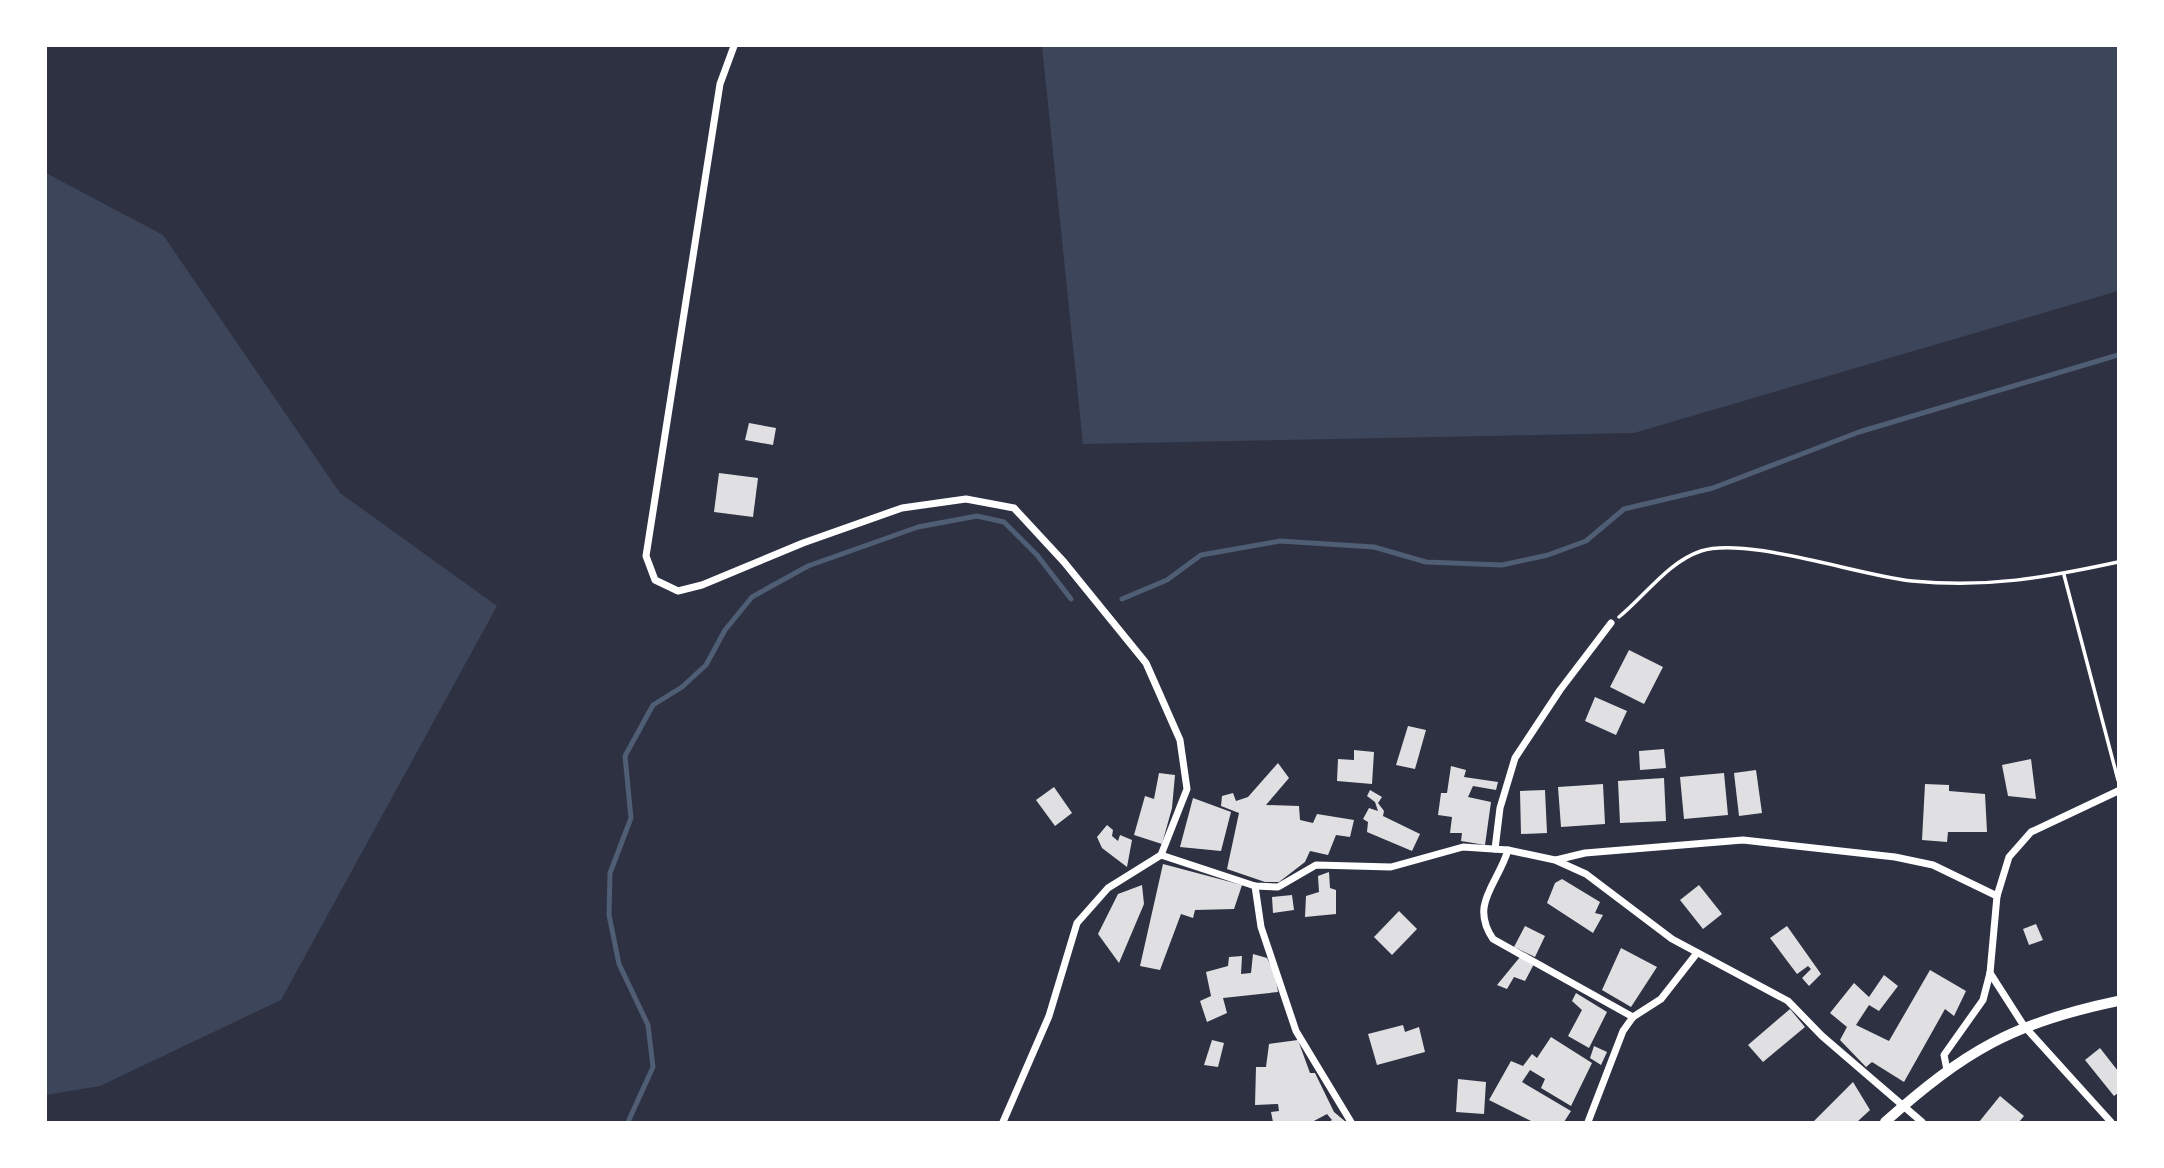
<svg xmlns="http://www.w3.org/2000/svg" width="2164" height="1168" font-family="'Space Grotesk',sans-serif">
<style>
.green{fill:#3c4559}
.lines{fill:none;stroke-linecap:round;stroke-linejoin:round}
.stream{stroke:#4f5d75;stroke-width:5}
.building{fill:#e0e0e3}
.path{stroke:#fff;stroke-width:3.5}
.minor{stroke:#fff;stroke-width:7}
.tertiary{stroke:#fff;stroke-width:10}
</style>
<rect width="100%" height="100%" fill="#2d3142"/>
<g class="green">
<polygon points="1042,46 2118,46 2118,291 1634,433 1083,444"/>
<polygon points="46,173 163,235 340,493 497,606 281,1000 100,1086 46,1095"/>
</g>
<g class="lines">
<g class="stream">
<polyline points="1122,599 1167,580 1201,555 1280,541 1374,547 1426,562 1502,565 1548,555 1586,541 1624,509 1713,488 1859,432 2118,355"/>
<polyline points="628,1122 653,1067 648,1025 619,964 609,915 610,873 631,818 625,756 653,705 682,687 706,665 725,630 752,597 808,566 918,527 977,516 1004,522 1037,555 1071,599"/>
</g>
</g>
<g class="building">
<polygon points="749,423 776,428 773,445 745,440"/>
<polygon points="719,473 758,478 753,517 714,512"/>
<polygon points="1629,650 1663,667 1644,704 1610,687"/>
<polygon points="1595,697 1627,711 1616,735 1585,721"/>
<polygon points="1408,726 1426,730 1415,769 1396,765"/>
<polygon points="1664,749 1666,768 1640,770 1639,751"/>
<polygon points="1354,750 1374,752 1372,784 1337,781 1338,759 1354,760"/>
<polygon points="2031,759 2036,799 2008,796 2002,765"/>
<polygon points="1278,763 1289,778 1266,805 1299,806 1300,820 1313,823 1317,814 1354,820 1350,837 1336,835 1328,855 1310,851 1305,862 1279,882 1265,882 1227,869 1239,813 1221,806 1222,796 1233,793 1236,801 1248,797"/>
<polygon points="1451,766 1466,770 1464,777 1498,782 1496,790 1473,786 1468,797 1491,802 1485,845 1461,841 1462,833 1450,833 1452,817 1438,815 1441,793 1447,793"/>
<polygon points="1756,770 1762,813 1739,816 1734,773"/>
<polygon points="1159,773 1175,775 1172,808 1162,844 1134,835 1145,796 1154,799"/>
<polygon points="1724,773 1728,815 1684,819 1680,777"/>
<polygon points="1664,778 1666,821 1620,823 1618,781"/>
<polygon points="1603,784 1605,824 1561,827 1558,787"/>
<polygon points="1925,784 1949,785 1949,791 1985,794 1987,832 1948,832 1947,842 1922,840"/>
<polygon points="1054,787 1072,813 1055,826 1036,800"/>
<polygon points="1370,790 1382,797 1378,803 1384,811 1383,816 1420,834 1412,851 1367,832 1368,822 1363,819 1369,808 1378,811 1375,802 1367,796"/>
<polygon points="1545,790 1547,833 1521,834 1520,791"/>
<polygon points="1193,798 1231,812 1221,851 1180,847"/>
<polygon points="1107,825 1113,830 1112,836 1118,841 1120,835 1132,840 1127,867 1102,848 1097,837"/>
<polygon points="1163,864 1242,885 1234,909 1195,910 1193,918 1181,914 1160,970 1140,966"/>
<polygon points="1329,872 1330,888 1336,890 1336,914 1305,917 1306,896 1319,892 1318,876"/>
<polygon points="1562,879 1600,902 1595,913 1603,915 1593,933 1547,903 1555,883"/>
<polygon points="1142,885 1144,904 1119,963 1098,934 1118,894"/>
<polygon points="1699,885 1722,914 1703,929 1680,900"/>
<polygon points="1292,895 1294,910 1273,913 1272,897"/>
<polygon points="1399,911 1417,929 1392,955 1374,937"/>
<polygon points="2036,924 2043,940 2029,945 2023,929"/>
<polygon points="1525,926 1545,936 1535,957 1514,947"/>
<polygon points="1787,926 1821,974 1809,986 1802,978 1811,969 1808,966 1797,974 1770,938"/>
<polygon points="1621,948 1657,967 1631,1007 1602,990"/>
<polygon points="1253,954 1267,958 1275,974 1278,992 1223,998 1227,1013 1207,1022 1200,1001 1211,996 1206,972 1228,966 1229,957 1242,956 1241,974 1251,973"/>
<polygon points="1520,957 1534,964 1525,981 1514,977 1507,989 1497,985"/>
<polygon points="1930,970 1966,991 1954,1016 1945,1009 1904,1082 1872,1062 1866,1067 1840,1040 1847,1027 1830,1013 1854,983 1869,997 1884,975 1898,986 1879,1011 1869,1005 1856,1025 1889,1041"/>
<polygon points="1576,993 1607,1012 1589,1048 1568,1036 1582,1010 1572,1001"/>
<polygon points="1790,1009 1805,1027 1763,1062 1748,1045"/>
<polygon points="1403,1025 1405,1032 1419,1027 1425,1052 1377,1065 1368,1034"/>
<polygon points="1551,1037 1592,1063 1571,1106 1541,1088 1545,1079 1530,1070 1522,1082 1571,1111 1564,1122 1533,1122 1489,1100 1511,1061 1523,1066 1532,1054 1537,1058"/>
<polygon points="1212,1040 1224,1043 1218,1067 1204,1065"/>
<polygon points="1298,1040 1310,1073 1315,1073 1334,1112 1346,1122 1329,1122 1332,1120 1327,1114 1312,1122 1273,1122 1271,1112 1279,1111 1278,1104 1255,1105 1256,1067 1266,1067 1269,1044"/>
<polygon points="1594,1046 1607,1052 1601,1065 1590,1058"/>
<polygon points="2100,1048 2118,1071 2118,1093 2114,1096 2085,1060"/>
<polygon points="1458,1079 1486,1082 1484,1114 1456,1112"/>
<polygon points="1853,1082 1870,1110 1857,1122 1813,1122"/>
<polygon points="2000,1096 2024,1116 2019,1122 1979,1122"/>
</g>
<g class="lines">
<g class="path">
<polyline points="2064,575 2118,780"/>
<path d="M1619,617C1646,595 1668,562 1701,551C1746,536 1861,576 1912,581C1989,588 2044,578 2118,562"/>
</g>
<g class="minor">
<polyline points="734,46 720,84 646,556 655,580 678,591 702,585 803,543 902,508 966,499 1014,508 1064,562 1146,663 1180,740 1187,789 1161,855"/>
<polyline points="1495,849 1500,808 1515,758 1560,690 1611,623"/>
<path d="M1508,850C1498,884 1469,904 1493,939L1633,1017"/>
<polyline points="1161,855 1255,886 1278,887 1316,865 1391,867 1463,847 1508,850 1555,860 1586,874 1672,939 1788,1001 1822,1036 1922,1122"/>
<polyline points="1556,860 1585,853 1743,840 1895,857 1933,865 1997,896"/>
<polyline points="1255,886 1261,927 1296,1031 1351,1122"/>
<polyline points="1990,973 2024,1026 2111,1122"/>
<polyline points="1947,1070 1944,1055 1983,1000 1990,973 1997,896 2009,857 2031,832 2118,791"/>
<polyline points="1003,1122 1049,1016 1077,923 1108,888 1161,855"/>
<polyline points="1588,1122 1623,1031 1633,1017 1661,999 1697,953"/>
</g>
<path class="tertiary" d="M1885,1122C1965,1051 2012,1023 2118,1001"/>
</g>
<rect width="2164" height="1168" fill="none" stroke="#ffffff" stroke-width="94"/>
</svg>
